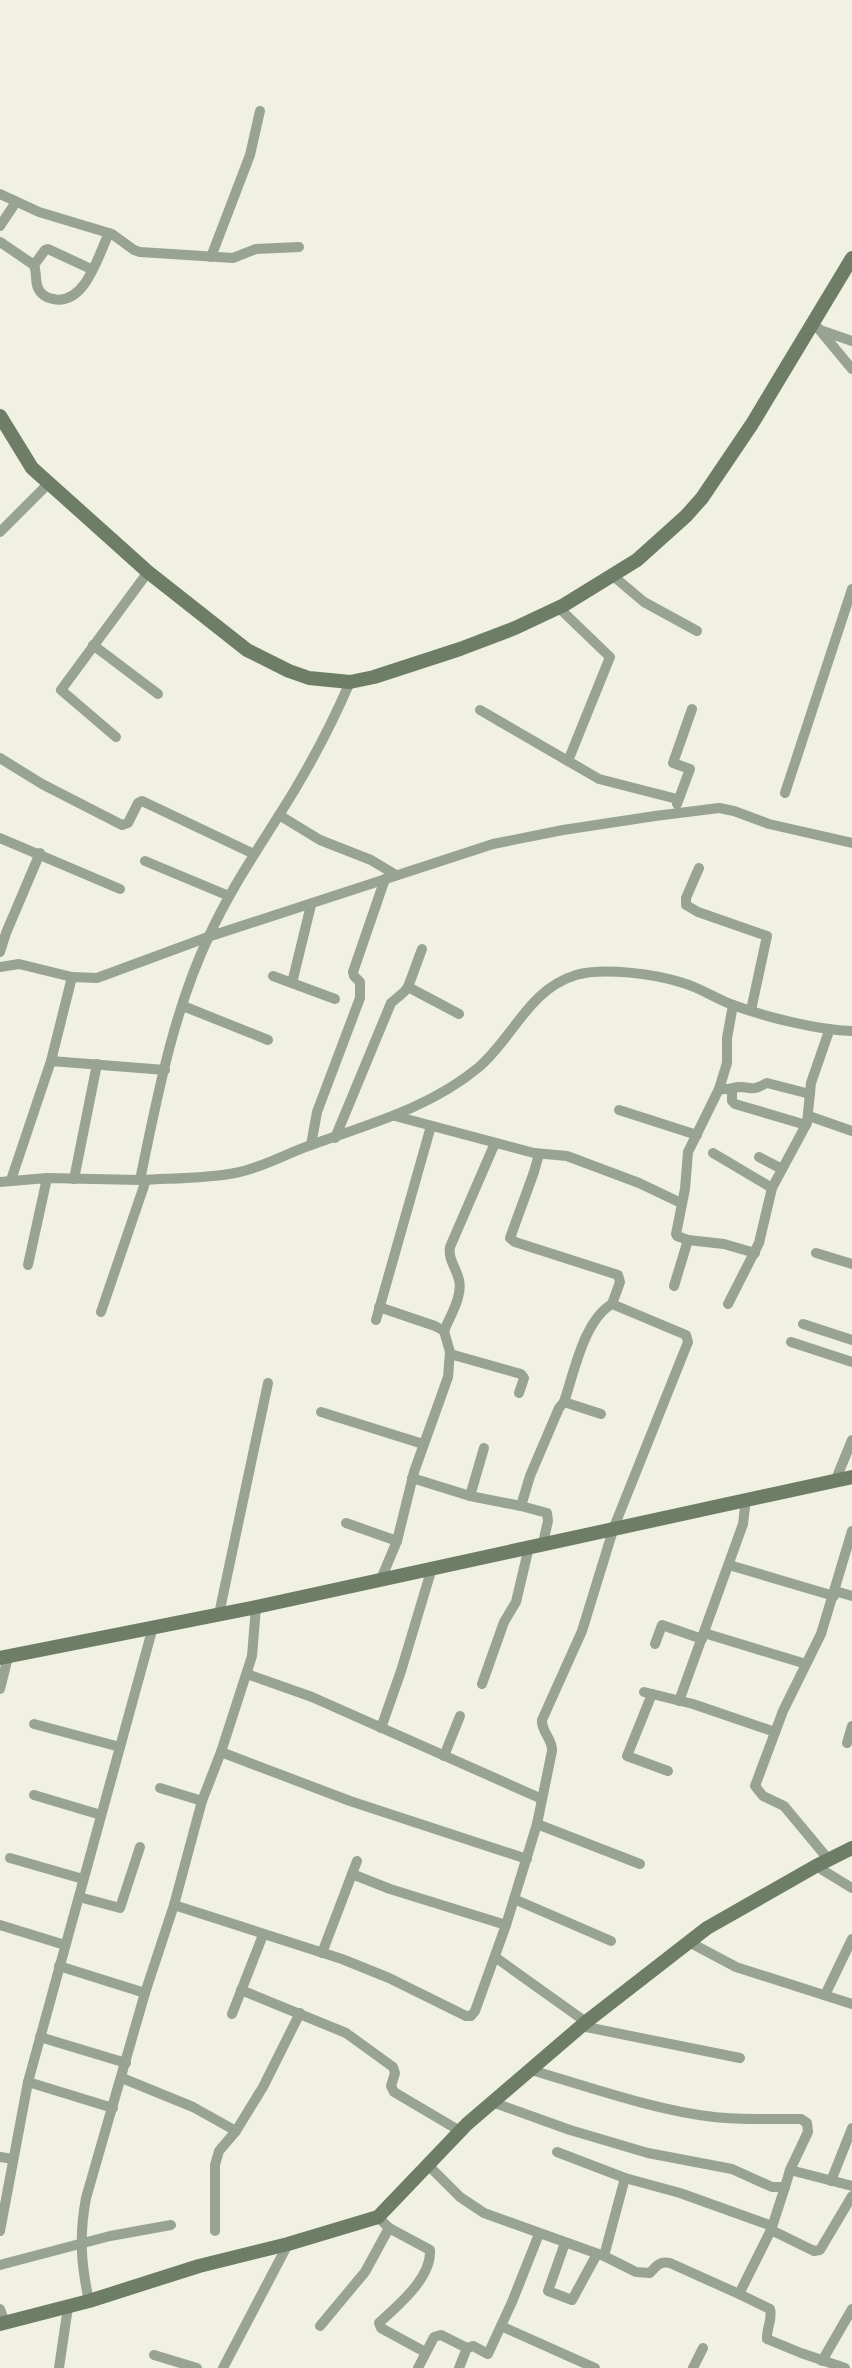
<svg xmlns="http://www.w3.org/2000/svg" width="852" height="2368" font-family="Literata,serif">
<style>
.lines{fill:none;stroke-linecap:round;stroke-linejoin:round}
.street{stroke:#98a393;stroke-width:10}
.secondary{stroke:#6e7d66;stroke-width:14}
</style>
<rect width="100%" height="100%" fill="#f1f1e1"/>
<g class="lines">
<g class="street">
<polyline points="0,194 39,212 112,234 134,250 140,252 233,258 256,249 299,247"/>
<polyline points="0,226 16,202"/>
<path d="M0,242L34,265C37,273 35,282 38,288C41,295 47,298 53,299C85,306 98,256 109,233"/>
<polyline points="211,257 250,155 260,111"/>
<polyline points="34,265 45,250 48,249 91,269"/>
<polyline points="813,322 852,369"/>
<polyline points="820,330 852,341"/>
<polyline points="0,532 49,483"/>
<polyline points="612,575 644,602 697,631"/>
<polyline points="558,607 610,657 568,761"/>
<polyline points="93,645 158,694"/>
<polyline points="480,710 599,779 677,799"/>
<polyline points="116,737 61,690 148,572"/>
<polyline points="0,758 42,784 122,825 128,823 138,803 142,801 254,854"/>
<polyline points="785,793 852,589"/>
<polyline points="677,804 690,769 673,763 692,709"/>
<polyline points="279,815 320,840 371,860 396,875"/>
<polyline points="0,838 120,889"/>
<polyline points="145,861 229,896"/>
<polyline points="699,868 686,898 686,905 698,912 767,936 751,1010"/>
<polyline points="0,952 6,933 40,853"/>
<polyline points="0,967 19,964 72,977 97,978 208,937 493,844 563,830 655,816 719,808 734,811 769,824 852,843"/>
<polyline points="273,976 335,999"/>
<polyline points="292,983 311,905"/>
<polyline points="408,987 459,1014"/>
<polyline points="183,1006 268,1040"/>
<polyline points="51,1061 165,1070"/>
<path d="M719,1089C726,1090 731,1088 738,1087C756,1087 748,1092 767,1083L810,1094"/>
<polyline points="732,1090 732,1101 735,1104 806,1125"/>
<polyline points="619,1110 697,1135"/>
<polyline points="395,1116 534,1153 567,1156 639,1183 681,1203"/>
<polyline points="809,1116 852,1131"/>
<polyline points="335,1138 391,1003 404,992 408,987 422,949"/>
<polyline points="311,1145 317,1112 360,998 360,982 354,976 353,972 385,879"/>
<polyline points="713,1153 772,1188"/>
<polyline points="759,1157 782,1169"/>
<polyline points="74,1179 97,1064"/>
<polyline points="11,1180 51,1061 72,977"/>
<path d="M140,1180C171,1178 204,1179 235,1173C262,1168 285,1154 311,1145C369,1124 430,1108 479,1067C513,1038 529,989 576,975C603,967 656,974 683,983C701,988 716,999 733,1005C766,1017 817,1030 852,1031"/>
<path d="M0,1182L47,1178L140,1180C157,1098 173,1012 209,936C232,885 265,839 294,791C315,756 334,719 350,682"/>
<polyline points="688,1240 724,1244 755,1253"/>
<polyline points="816,1253 852,1264"/>
<polyline points="28,1265 47,1178"/>
<polyline points="674,1286 688,1240 677,1236 676,1234 685,1189 688,1152 719,1089 727,1063 727,1038 733,1005"/>
<polyline points="728,1304 759,1243 772,1188 807,1123 811,1083 829,1031"/>
<polyline points="379,1307 435,1326 444,1331 450,1352 448,1377 414,1472 397,1541 381,1579"/>
<polyline points="101,1312 146,1180"/>
<polyline points="376,1320 431,1126"/>
<polyline points="803,1324 852,1340"/>
<path d="M444,1331C450,1316 463,1296 459,1280C456,1267 448,1260 450,1247L495,1143"/>
<polyline points="791,1342 852,1362"/>
<polyline points="450,1354 521,1374 524,1378 519,1393"/>
<path d="M564,1402C574,1373 584,1320 612,1304"/>
<polyline points="321,1412 423,1444"/>
<polyline points="412,1478 470,1496 484,1448"/>
<polyline points="836,1479 852,1440"/>
<polyline points="470,1496 521,1506"/>
<polyline points="346,1523 397,1541"/>
<polyline points="543,1543 548,1521 547,1513 521,1506 530,1476 559,1408 564,1402 601,1414"/>
<polyline points="729,1565 834,1596"/>
<polyline points="835,1591 852,1596"/>
<polyline points="256,1607 252,1656 221,1752 350,1801 527,1859"/>
<polyline points="219,1614 268,1383"/>
<polyline points="704,1633 806,1664"/>
<polyline points="655,1644 662,1625 702,1639"/>
<polyline points="247,1674 312,1697 542,1799"/>
<polyline points="482,1684 504,1622 516,1602 529,1547"/>
<polyline points="0,1689 8,1657"/>
<polyline points="644,1692 693,1704 775,1732"/>
<polyline points="652,1694 627,1756 668,1771"/>
<polyline points="679,1701 743,1524 746,1499"/>
<polyline points="34,1724 120,1747"/>
<polyline points="381,1728 401,1671 432,1568"/>
<polyline points="847,1743 852,1726"/>
<polyline points="444,1756 460,1716"/>
<polyline points="160,1788 202,1801"/>
<polyline points="34,1795 101,1815"/>
<polyline points="537,1824 640,1864"/>
<polyline points="10,1858 83,1879"/>
<polyline points="829,1860 784,1806 763,1796 755,1786 783,1711 821,1634 852,1531"/>
<polyline points="816,1866 852,1888"/>
<polyline points="352,1874 390,1889 506,1925"/>
<polyline points="79,1897 120,1908 140,1847"/>
<polyline points="514,1899 611,1941"/>
<path d="M174,1905L342,1959L389,1978L466,2016H471L475,2011L506,1925L537,1824L552,1751C553,1739 541,1732 542,1720L582,1631L614,1527L688,1342L686,1335L612,1304L620,1282L618,1275L515,1242L510,1238L534,1172L539,1154"/>
<polyline points="0,1925 65,1945"/>
<polyline points="689,1942 736,1967 852,2004"/>
<polyline points="322,1953 357,1861"/>
<polyline points="495,1957 586,2022"/>
<polyline points="59,1966 145,1993"/>
<polyline points="241,1990 346,2033 393,2067 395,2073 391,2086 394,2092 460,2131"/>
<polyline points="825,1995 852,1939"/>
<polyline points="232,2014 263,1935"/>
<polyline points="581,2026 740,2058"/>
<polyline points="40,2037 126,2063"/>
<path d="M531,2070C589,2087 654,2110 714,2117C742,2120 772,2119 801,2119L807,2123L808,2132L790,2170L852,2186"/>
<polyline points="122,2078 193,2107 236,2131 263,2087 300,2013"/>
<polyline points="28,2082 113,2108"/>
<polyline points="492,2102 570,2130 648,2153 732,2169 772,2187 785,2187 790,2170"/>
<polyline points="557,2152 625,2178 680,2193 772,2226"/>
<polyline points="0,2157 13,2159"/>
<path d="M428,2165L460,2197L484,2213L604,2256L636,2272L650,2273C657,2265 660,2261 670,2263L739,2294"/>
<polyline points="831,2181 852,2128"/>
<path d="M785,2187L771,2230L739,2294L770,2309C773,2320 766,2328 767,2339L801,2353L845,2368"/>
<path d="M378,2217L389,2228L430,2250C432,2278 397,2306 379,2323L381,2328L425,2352"/>
<polyline points="771,2230 814,2251 820,2250 852,2196"/>
<polyline points="0,2231 28,2082 153,1627"/>
<polyline points="215,2231 215,2165 219,2151 236,2131"/>
<polyline points="565,2243 548,2291 572,2300 597,2254"/>
<polyline points="604,2256 625,2178"/>
<polyline points="0,2265 110,2236 171,2225"/>
<path d="M89,2301C81,2264 79,2236 86,2198L145,1993L174,1905L202,1801L221,1752"/>
<polyline points="0,2309 5,2323"/>
<polyline points="320,2326 365,2272 389,2228"/>
<polyline points="501,2326 595,2368"/>
<polyline points="154,2355 197,2368"/>
<polyline points="822,2361 852,2309"/>
<polyline points="59,2368 68,2307"/>
<polyline points="223,2368 288,2244"/>
<polyline points="418,2368 434,2337 441,2335 467,2348"/>
<polyline points="459,2368 467,2348 473,2346 488,2354 512,2302 539,2234"/>
<polyline points="693,2368 703,2348"/>
</g>
<g class="secondary">
<polyline points="0,416 32,468 148,572 247,650 289,671 309,678 350,682 374,677 460,649 515,628 564,605 637,560 686,516 702,498 752,424 852,258"/>
<polyline points="0,1658 256,1607 852,1477"/>
<polyline points="0,2324 89,2301 199,2266 288,2244 378,2217 467,2124 586,2022 707,1928 816,1866 852,1848"/>
</g>
</g>
</svg>
